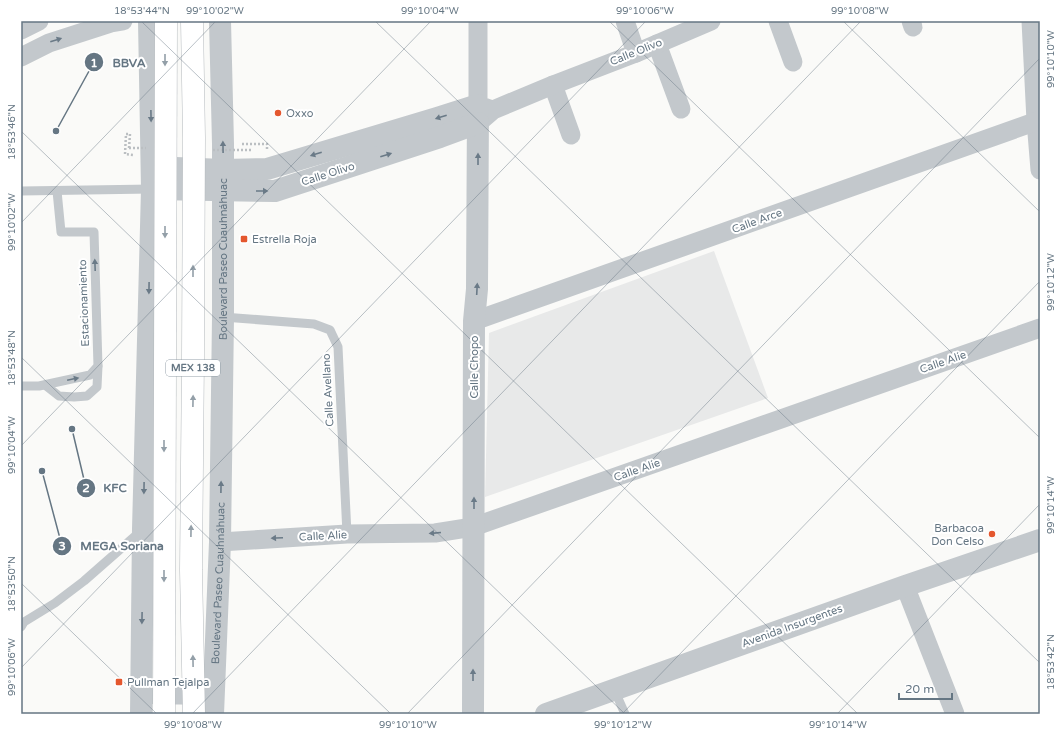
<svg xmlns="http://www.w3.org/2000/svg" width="1061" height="735" font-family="'Varela Round',sans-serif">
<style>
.built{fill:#e8e9e9}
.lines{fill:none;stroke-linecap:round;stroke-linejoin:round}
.path{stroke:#bbbfc2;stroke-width:2.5;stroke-dasharray:2 2;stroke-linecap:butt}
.service{stroke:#c3c8cc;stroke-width:9}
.minor{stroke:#c3c8cc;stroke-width:19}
.tertiary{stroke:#c3c8cc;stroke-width:22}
.primary-bridge-casing{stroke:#b5babe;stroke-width:23;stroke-linecap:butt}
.path-bridge{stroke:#bbbfc2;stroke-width:2.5;stroke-dasharray:2 2;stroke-linecap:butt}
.primary-bridge{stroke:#fff;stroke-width:22}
.oneway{fill:#6a7a87}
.oneway2{fill:#939fa8}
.ticks{fill:none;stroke:#657683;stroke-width:1;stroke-opacity:0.45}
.poi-dot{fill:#e4572e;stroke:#fff;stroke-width:1.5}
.labels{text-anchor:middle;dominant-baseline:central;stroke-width:4;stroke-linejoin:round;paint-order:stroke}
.shield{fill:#fff;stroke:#939fa8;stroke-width:1}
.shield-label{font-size:10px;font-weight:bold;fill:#657683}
.street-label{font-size:11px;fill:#657683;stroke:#fff}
.poi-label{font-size:11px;fill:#657683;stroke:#fff;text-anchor:start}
.leader{fill:none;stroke:#657683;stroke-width:1.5}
.callout-dot{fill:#657683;stroke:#fff;stroke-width:1.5}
.mark-label{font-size:12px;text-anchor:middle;font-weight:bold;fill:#fff}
.callout-label{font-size:12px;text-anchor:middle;font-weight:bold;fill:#657683;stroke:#fff;stroke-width:4;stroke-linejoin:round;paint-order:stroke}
.neatline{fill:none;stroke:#657683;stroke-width:1.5}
.ticks-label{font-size:10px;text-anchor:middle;fill:#657683}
</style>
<rect width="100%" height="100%" fill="#fafaf8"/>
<polygon class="built" points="714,251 768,398 485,497 489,333"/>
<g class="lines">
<g class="path">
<polyline points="242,144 267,144 267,150"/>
<polyline points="129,148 130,134 126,134 125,154 133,155"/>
</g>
<g class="service">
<polyline points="21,191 152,189"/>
<polyline points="223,317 314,324 330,330 338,347 347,534"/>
<polyline points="45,385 59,396 74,397 87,396 97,387 98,366"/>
<polyline points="21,386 39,386 90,375 98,366 94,232 61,232 57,191"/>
<polyline points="21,627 24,622 55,603 84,581 141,531"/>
<polyline points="614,689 625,714"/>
</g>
<g class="minor">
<polyline points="478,21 478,105 492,110"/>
<polyline points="625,21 636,53"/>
<polyline points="778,21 793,62"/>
<polyline points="911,21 913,27"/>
<polyline points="1031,21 1036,121 1040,170"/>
<polyline points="21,30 39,21"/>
<polyline points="657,44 681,109"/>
<polyline points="21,57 49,43 111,23 123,21"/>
<polyline points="553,85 571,135"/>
<polyline points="478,123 493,110 553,85 636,53 711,21"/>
<polyline points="474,321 1040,120"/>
<polyline points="220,542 347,534 435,533 473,527 1040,328"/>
<polyline points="905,586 955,714"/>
</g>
<g class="tertiary">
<polyline points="152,167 223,170 267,169 437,118 478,105 477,289 474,321 473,714"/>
<polyline points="152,189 275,191 440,137 478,123"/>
<polyline points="145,693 212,694"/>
<polyline points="141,714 143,529 152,189 149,21"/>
<path id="s1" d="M213,714L220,542L223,317V144L220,21"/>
<polyline points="546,714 905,586 1040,540"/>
</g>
<defs>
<g id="primary-bridge">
<polyline points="192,21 194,138 193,357 191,570 194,714"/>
<polyline points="164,714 166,21"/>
</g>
</defs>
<use href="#primary-bridge" class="primary-bridge-casing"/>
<g class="path-bridge">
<polyline points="129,148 146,148"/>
<polyline points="213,150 253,150"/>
</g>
<use href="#primary-bridge" class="primary-bridge"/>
</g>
<defs><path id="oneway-solid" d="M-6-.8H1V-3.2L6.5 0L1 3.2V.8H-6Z"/></defs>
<g class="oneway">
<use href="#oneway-solid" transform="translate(56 40) rotate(-18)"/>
<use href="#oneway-solid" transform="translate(151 116) rotate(89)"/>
<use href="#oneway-solid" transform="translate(441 117) rotate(162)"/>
<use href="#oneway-solid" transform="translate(223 147) rotate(-91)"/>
<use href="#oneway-solid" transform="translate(316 154) rotate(163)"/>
<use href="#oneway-solid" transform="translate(386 155) rotate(-18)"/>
<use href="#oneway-solid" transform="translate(478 159) rotate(-90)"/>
<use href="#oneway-solid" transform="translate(262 191)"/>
<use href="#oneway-solid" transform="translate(95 265) rotate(-92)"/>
<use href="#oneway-solid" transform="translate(149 288) rotate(91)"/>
<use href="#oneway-solid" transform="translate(477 289) rotate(-87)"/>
<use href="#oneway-solid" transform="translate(73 379) rotate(-12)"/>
<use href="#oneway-solid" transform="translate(221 487) rotate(-89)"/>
<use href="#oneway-solid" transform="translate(144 488) rotate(91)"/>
<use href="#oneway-solid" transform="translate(474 503) rotate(-90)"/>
<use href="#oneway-solid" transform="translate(435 533) rotate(175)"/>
<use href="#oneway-solid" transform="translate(277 538) rotate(177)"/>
<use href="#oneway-solid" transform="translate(142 618) rotate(91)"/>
<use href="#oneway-solid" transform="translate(473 675) rotate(-90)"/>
</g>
<g class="oneway2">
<use href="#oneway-solid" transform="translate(165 60) rotate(90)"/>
<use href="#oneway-solid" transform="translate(165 232) rotate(90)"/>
<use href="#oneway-solid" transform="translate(193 271) rotate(-90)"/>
<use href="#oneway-solid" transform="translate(193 401) rotate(-89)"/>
<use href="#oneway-solid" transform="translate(164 446) rotate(90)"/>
<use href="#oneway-solid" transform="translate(191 531) rotate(-89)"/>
<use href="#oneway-solid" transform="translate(164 576) rotate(90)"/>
<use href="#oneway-solid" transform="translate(193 661) rotate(-91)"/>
</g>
<path class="ticks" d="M141,21L858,714M375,21L1040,663M609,21L1040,438M843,21L1040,212M21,131L625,714M21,223L216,21M21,357L391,714M21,446L431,21M21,583L157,714M21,668L646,21M192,714L861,21M407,714L1040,58M622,714L1040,281M837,714L1040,504"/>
<g class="poi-dot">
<circle cx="278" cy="113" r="4"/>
<rect x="240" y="235" width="8" height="8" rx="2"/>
<circle cx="992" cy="534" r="4"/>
<rect x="115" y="678" width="8" height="8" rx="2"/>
</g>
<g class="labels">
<rect class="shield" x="166" y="360" width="54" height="16" rx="3"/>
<g class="shield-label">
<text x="193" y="368">MEX 138</text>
</g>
<g class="street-label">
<text transform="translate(636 52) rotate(-22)">Calle Olivo</text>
<text transform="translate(328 174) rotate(-18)">Calle Olivo</text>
<text transform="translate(757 221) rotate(-20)">Calle Arce</text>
<text stroke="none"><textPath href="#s1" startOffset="455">Boulevard Paseo Cuauhnáhuac</textPath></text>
<text transform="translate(84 303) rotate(-92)">Estacionamiento</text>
<text transform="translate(943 362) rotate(-19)">Calle Alie</text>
<text transform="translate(474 367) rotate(-90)">Calle Chopo</text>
<text transform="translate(328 390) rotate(-93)">Calle Avellano</text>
<text transform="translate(637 470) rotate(-19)">Calle Alie</text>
<text transform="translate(323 536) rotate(-3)">Calle Alie</text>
<text stroke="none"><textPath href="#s1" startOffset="131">Boulevard Paseo Cuauhnáhuac</textPath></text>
<text transform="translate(792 626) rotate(-20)">Avenida Insurgentes</text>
</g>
<g class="poi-label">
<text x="286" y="113">Oxxo</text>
<text x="252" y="239">Estrella Roja</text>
<text x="984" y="528" text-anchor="end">Barbacoa<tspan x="984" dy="13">Don Celso</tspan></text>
<text x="127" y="682">Pullman Tejalpa</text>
</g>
</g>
<path class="leader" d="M56 131L94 62M72 429L86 488M42 471L62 546"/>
<g class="callout-dot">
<circle cx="56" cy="131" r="4"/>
<circle cx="72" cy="429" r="4"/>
<circle cx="42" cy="471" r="4"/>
<circle cx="94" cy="62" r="10"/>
<circle cx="86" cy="488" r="10"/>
<circle cx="62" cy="546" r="10"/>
</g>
<g class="mark-label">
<text x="94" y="67">1</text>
<text x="86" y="492">2</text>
<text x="62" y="550">3</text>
</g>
<g class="callout-label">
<text x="129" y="67">BBVA</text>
<text x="115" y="492">KFC</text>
<text x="122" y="550">MEGA Soriana</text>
</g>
<rect width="1061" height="735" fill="none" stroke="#ffffff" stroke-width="44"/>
<path d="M899 693v6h53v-6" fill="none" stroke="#657683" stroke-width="2"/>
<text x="905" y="693" font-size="12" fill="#657683" stroke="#ffffff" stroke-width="3" paint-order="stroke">20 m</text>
<rect x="22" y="22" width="1017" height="691" class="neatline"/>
<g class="ticks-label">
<text x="142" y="14">18°53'44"N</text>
<text x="215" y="14">99°10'02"W</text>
<text x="430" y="14">99°10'04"W</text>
<text x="645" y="14">99°10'06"W</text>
<text x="860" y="14">99°10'08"W</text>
<text transform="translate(1050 59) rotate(-90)" y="4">99°10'10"W</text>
<text transform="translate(11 132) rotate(-90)" y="4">18°53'46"N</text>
<text transform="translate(11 222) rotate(-90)" y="4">99°10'02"W</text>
<text transform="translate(1050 282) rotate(-90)" y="4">99°10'12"W</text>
<text transform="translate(11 358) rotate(-90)" y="4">18°53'48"N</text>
<text transform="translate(11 445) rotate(-90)" y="4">99°10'04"W</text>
<text transform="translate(1050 505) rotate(-90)" y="4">99°10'14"W</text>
<text transform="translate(11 584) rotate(-90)" y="4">18°53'50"N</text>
<text transform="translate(1050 662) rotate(-90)" y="4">18°53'42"N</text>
<text transform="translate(11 667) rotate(-90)" y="4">99°10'06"W</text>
<text x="193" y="728">99°10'08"W</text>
<text x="408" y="728">99°10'10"W</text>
<text x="623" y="728">99°10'12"W</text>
<text x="838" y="728">99°10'14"W</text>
</g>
</svg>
